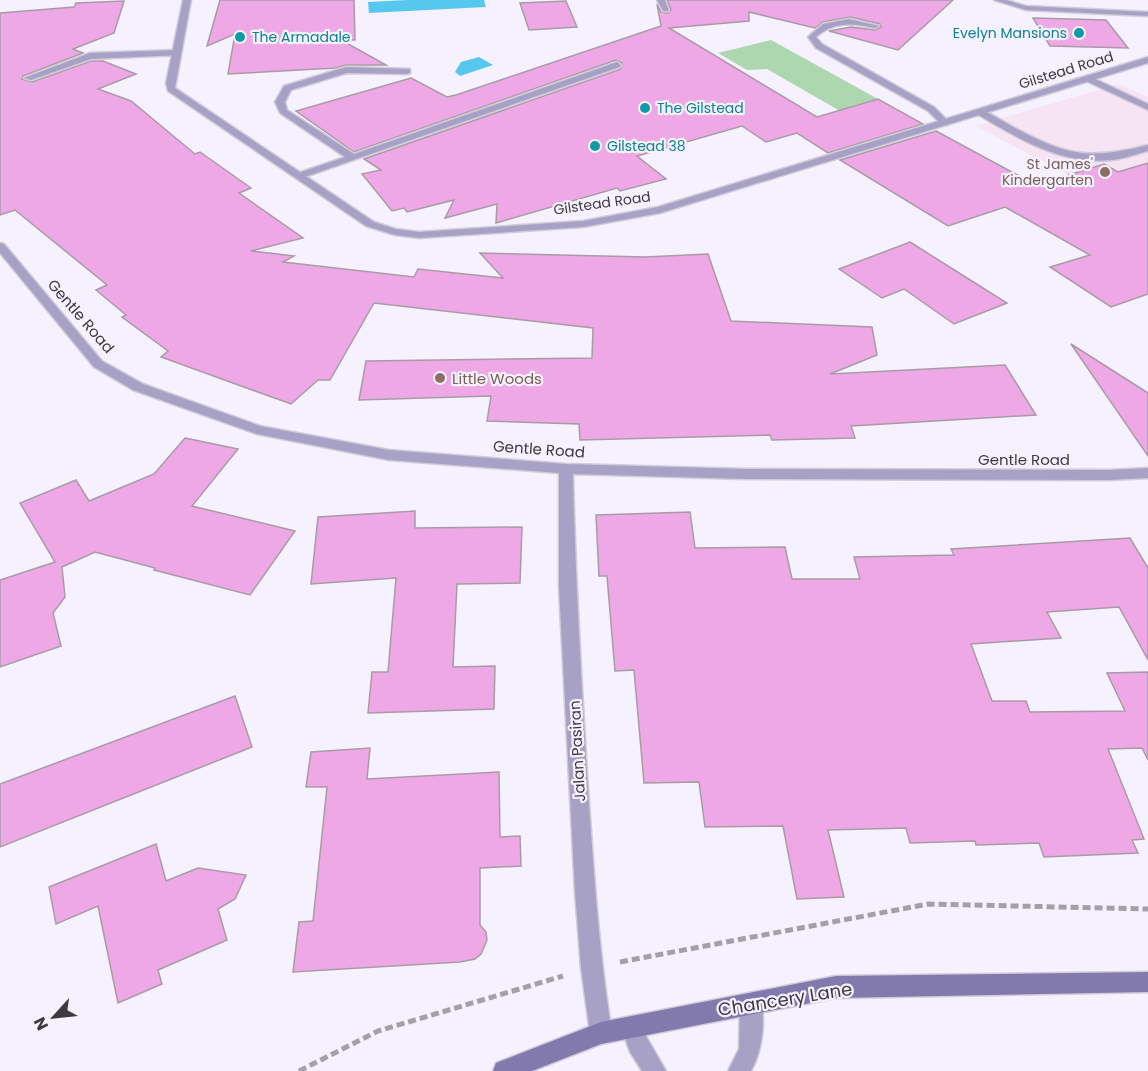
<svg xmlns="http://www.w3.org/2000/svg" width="1148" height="1071" font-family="Poppins,sans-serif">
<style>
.education{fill:#f6e3f3}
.green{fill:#add7af}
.water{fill:#57c8ed}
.building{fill:#eea8e5;stroke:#a89ba6;stroke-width:1.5}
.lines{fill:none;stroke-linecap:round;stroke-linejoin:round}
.lane-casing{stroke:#d1ccd8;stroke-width:3}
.street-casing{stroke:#d1ccd8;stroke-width:3}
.secondary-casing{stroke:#d1ccd8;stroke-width:3}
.path{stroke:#a4a0aa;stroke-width:5;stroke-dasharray:8 4;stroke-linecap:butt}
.lane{fill:#a7a2c5;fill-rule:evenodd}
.street{fill:#a7a2c5;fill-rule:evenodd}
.secondary{fill:#827aad;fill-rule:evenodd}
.culture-dot{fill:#0f9aa8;stroke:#f6f1fe;stroke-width:2}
.education-dot{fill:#8d6e63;stroke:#f6f1fe;stroke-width:2}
.labels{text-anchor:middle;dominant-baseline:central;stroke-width:4.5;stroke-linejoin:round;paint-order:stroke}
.far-culture-label{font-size:14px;fill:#0d838f;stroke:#f6f1fe;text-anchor:start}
.far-street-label{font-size:14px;fill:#3c3a40;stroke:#f6f1fe}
.far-education-label{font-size:14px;fill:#785e54;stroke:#f6f1fe;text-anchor:end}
.street-label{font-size:15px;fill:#3c3a40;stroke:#f6f1fe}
.education-label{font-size:15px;fill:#785e54;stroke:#f6f1fe;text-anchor:start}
.near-street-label{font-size:18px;fill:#3c3a40;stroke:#f6f1fe}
</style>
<rect width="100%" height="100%" fill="#f6f1fe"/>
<polygon class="education" points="1118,84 1148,97 1148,217 976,126"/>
<polygon class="green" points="771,40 878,99 851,106 847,115 767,69 747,70 718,53"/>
<g class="water">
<polygon points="407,0 484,0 486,7 369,13 368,2"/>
<polygon points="479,57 493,65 460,76 455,72 461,62"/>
</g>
<g class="building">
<polygon points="220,0 354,0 355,40 341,40 386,65 346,65 336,68 228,74 235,34 207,46"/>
<polygon points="667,0 953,0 898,50 829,31 851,27 875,30 881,27 880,24 850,17 823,22 815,28 749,12 749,21 669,28 817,117 878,99 923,124 828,153 797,133 766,142 742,126 637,156 666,179 620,191 617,188 496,223 497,204 445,218 454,200 407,212 404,208 392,211 362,174 381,170 364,159 621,69 622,63 616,60 354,152 296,111 411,78 447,97 456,95 661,26 657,4 661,12 669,13 671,10"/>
<polygon points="124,1 114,33 73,49 83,53 23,76 22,79 32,82 91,61 103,61 136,74 98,89 131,101 195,154 200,152 251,188 239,193 303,238 251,251 294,256 283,262 414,277 418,269 503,278 480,253 645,257 708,254 731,321 872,327 877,355 830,374 1005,365 1036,415 851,426 855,438 772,440 770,435 580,440 579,424 487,421 491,396 359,400 366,361 592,358 593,328 374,303 330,380 318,380 291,404 161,357 168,351 122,317 126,315 96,290 107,285 15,210 0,215 0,13 74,7 76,3"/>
<polygon points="566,1 577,27 529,30 520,3"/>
<polygon points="1033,18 1106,20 1128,48 1050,46"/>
<polygon points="936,131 1036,185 1104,164 1118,172 1148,163 1148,294 1111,307 1050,267 1090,255 1005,207 948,226 840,160"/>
<polygon points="910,242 967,278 1007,303 954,324 904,289 882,298 839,269"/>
<polygon points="1071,344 1148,393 1148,456"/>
<polygon points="185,438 238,449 192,506 295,531 250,595 154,570 155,568 95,552 62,567 65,597 53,613 61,646 0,667 0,580 55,562 20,503 76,480 89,501 154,474"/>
<polygon points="415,511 415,528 522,527 520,583 457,584 453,667 495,666 494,709 368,713 372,672 388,672 396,578 311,584 318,517"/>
<polygon points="690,512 695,548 785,547 792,579 860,579 854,557 954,555 951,549 1130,538 1148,568 1148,660 1119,607 1047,612 1061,638 971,644 992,701 1026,701 1030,712 1125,711 1107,673 1148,672 1148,760 1142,748 1108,749 1144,839 1132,840 1138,853 1044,857 1039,843 976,845 975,841 910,843 906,828 828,830 844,897 797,899 783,826 705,827 699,782 644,783 634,670 615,671 607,576 599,576 596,515"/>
<polygon points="235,696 252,747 0,847 0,784"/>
<polygon points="370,748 367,779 499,772 500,837 520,836 521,866 480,868 480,925 486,932 487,940 481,954 475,959 460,962 293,972 299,922 313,921 327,787 306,787 311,752"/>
<polygon points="156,844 166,881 198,868 246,875 235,899 218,909 227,940 158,970 162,984 118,1003 98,906 56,924 49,887"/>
</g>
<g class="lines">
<defs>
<g id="lane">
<polygon points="657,0 665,0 669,11 663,11"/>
<path d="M849,19L879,26L875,28C853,23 834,21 816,37L822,44L934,107L948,121V125H942L928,111L816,48L808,37L823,24Z"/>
<polygon points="177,50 180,51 180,55 91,59 31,80 24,78 90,53"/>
<polygon points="617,62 621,65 620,67 299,179 294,176 295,174 345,157 280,113 275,102 284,86 346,67 410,69 410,73 407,74 347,73 291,90 285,102 287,110 354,154"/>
<polygon points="1089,76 1148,104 1148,110 1086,81 1085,79"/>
<path d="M980,109C993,114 1005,123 1017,129C1070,157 1091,159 1148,145V151C1136,154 1124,159 1112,160C1063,166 1017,138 977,114L975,112Z"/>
<path d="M751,993L759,996C767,1018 762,1052 751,1071H728L739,1049L740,1004L743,996Z"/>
<polygon points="632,1016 640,1019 647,1038 666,1071 642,1071 630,1052 621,1027 624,1019"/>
</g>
<g id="street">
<polygon points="183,0 191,0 175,88 374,222 396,229 419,232 583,221 658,207 1148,57 1148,63 660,213 583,227 419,238 395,235 366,226 168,91 166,83"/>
<polygon points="994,0 1006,0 1026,6 1148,12 1148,16 1026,10"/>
<path d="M0,243L4,244L102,361L143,384L260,426L389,450L566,464L746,469L1109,470L1148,468V478L1109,480L746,479L573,474C575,574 581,674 587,774C593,861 598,947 612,1033L609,1041L601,1044L593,1041L590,1033L581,968L575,892L559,588V473L389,460L257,434L133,390L94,367L0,253Z"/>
</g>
<polygon id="secondary" points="1148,972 1148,992 836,998 601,1044 532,1071 493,1071 496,1063 601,1022 836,976"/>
</defs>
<use href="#lane" class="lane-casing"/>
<use href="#street" class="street-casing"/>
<use href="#secondary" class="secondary-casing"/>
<g class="path">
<polyline points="620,962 928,904 1148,909"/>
<polyline points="299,1071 378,1031 563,976"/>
</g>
<use href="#lane" class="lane"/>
<use href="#street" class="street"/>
<use href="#secondary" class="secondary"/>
</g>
<g class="culture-dot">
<circle cx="1079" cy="33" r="6"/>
<circle cx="240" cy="37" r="6"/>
<circle cx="645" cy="108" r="6"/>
<circle cx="595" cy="146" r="6"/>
</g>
<g class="education-dot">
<circle cx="1105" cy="172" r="6"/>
<circle cx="440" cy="378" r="6"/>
</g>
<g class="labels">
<g class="far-culture-label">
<text x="1067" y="33" text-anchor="end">Evelyn Mansions</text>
<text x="252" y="37">The Armadale</text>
<text x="657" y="108">The Gilstead</text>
<text x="607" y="146">Gilstead 38</text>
</g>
<g class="far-street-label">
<text transform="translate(1066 70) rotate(-17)">Gilstead Road</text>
<text transform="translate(602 203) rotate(-8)">Gilstead Road</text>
</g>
<g class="far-education-label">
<text x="1093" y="164">St James'<tspan x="1093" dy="16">Kindergarten</tspan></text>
</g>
<g class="street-label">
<text transform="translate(81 316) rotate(49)">Gentle Road</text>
<text transform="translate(539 449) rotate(4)">Gentle Road</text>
<text x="1024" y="459">Gentle Road</text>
<text transform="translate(577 751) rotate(-93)">Jalan Pasiran</text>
</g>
<g class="education-label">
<text x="452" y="378">Little Woods</text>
</g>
<g class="near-street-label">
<text transform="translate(785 999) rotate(-9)">Chancery Lane</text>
</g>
</g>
<g transform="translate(54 1017) rotate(243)" stroke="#f6f1fe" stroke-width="4.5" paint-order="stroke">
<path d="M0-4.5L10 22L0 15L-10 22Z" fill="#3c3a40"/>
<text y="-9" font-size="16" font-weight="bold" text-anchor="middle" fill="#3c3a40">N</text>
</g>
</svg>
